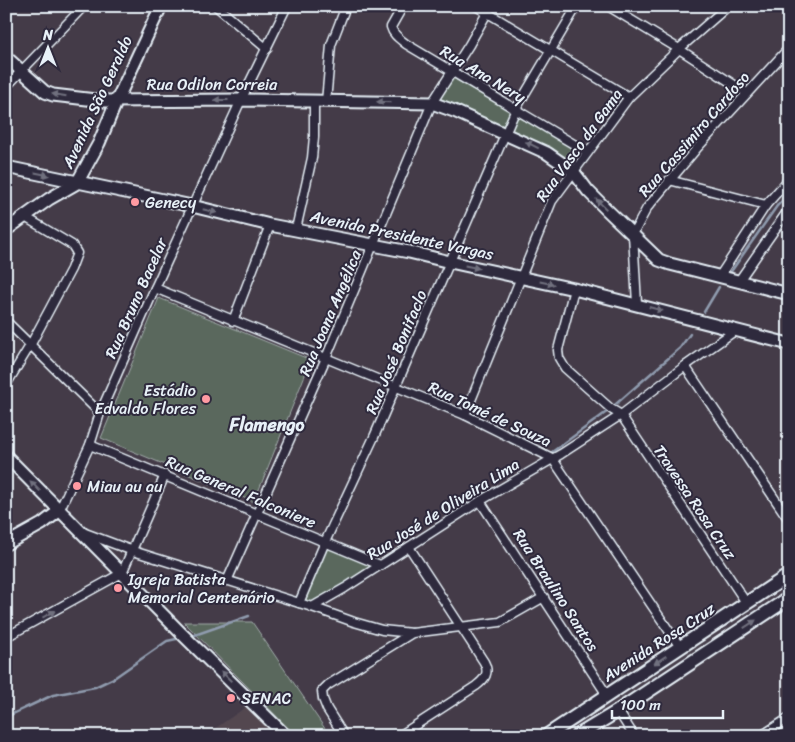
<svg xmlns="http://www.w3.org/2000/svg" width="795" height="742" font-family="Sriracha,sans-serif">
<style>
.built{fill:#524750}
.green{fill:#5a685d;stroke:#a1acaa}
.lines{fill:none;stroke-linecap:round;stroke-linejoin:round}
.stream{stroke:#909caf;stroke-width:2.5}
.street-casing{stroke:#e8f1f8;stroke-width:11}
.secondary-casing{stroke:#e8f1f8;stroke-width:15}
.primary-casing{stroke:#e8f1f8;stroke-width:16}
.street{stroke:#2f2a3d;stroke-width:8}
.secondary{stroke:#2f2a3d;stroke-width:11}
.primary{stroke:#2f2a3d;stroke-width:12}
.oneway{fill:#70707e}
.poi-dot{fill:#ff9aa2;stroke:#2f2a3d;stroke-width:2}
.labels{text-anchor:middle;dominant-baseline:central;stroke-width:4;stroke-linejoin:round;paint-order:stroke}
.street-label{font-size:16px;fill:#e8f1f8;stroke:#2f2a3d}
.poi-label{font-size:16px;fill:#e8f1f8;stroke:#2f2a3d;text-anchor:start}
.neighbourhood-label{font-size:18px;font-weight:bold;fill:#e8f1f8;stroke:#2f2a3d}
</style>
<rect width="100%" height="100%" fill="#443b48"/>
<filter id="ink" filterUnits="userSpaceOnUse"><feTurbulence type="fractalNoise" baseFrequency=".02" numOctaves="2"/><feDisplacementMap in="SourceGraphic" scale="10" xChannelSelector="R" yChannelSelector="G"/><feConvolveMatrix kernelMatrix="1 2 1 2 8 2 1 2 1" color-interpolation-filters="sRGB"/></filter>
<g filter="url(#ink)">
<polygon class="built" points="246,707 276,736 204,736"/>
<g class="green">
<polygon points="451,77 510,111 502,128 439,98"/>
<polygon points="518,116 579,152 571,163 555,150 511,131"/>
<polygon points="159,298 311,360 254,502 101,438"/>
<polygon points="331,548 372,566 314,603 307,602 305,598 326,549"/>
<polygon points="184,622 252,622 330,736 296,736"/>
</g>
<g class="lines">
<g class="stream">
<polyline points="730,273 777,206 789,194"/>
<polyline points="704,312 719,287"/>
<polyline points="552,452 608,411 680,348 690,334"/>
<polyline points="189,637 249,616"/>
<polyline points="6,717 53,695 95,687 114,678 167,641 181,638"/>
</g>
<defs>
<g id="street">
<polyline points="216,6 267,49"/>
<path d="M403,6L391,27C393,35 400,39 406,44L587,152"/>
<polyline points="476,6 629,97"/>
<polyline points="608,6 679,49 747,93"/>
<polyline points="6,87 84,6"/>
<polyline points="326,102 331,45 346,6"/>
<polyline points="669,180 766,205"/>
<polyline points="296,229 312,158 314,137 314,101"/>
<polyline points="719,277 766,205 789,179"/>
<polyline points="738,282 789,209"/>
<polyline points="155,288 465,415 552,458 680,647"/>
<polyline points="574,289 558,350 559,358 565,368 611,409 621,415 747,604"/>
<polyline points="637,304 633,234 647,208 698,147 789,48"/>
<polyline points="6,321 100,413"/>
<polyline points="233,321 270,225"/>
<polyline points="685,366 789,520"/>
<polyline points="6,385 31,344 71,269 77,253 72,245 25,217"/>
<polyline points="465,415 552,201 629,97 679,49 728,6"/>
<polyline points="90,445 380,565"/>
<polyline points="480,501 607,695"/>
<polyline points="59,511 90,445 100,413 155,288 241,100 287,6"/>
<polyline points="85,533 133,551 312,607 354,622 382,630 412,633"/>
<polyline points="227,581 326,358 432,103 469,45 491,6"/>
<polyline points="299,603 325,542 374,437 516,109 577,6"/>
<polyline points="312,607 345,588 480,501 561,454 621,415 685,366 736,330"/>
<polyline points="6,637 122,573 165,475"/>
<polyline points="618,711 634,736"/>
<polyline points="344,736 327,709 323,699 322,691 328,685 412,633 500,622 544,597"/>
<path d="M399,736L476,686C485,679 490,673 484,662L409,547"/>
<polyline points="761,736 789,718"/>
</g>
<g id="secondary">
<polyline points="6,57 45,92 53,95 104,101 241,100 432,103 454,111 547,153 573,171 588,191 606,209 659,260 670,264 789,294"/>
<polyline points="6,167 192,206 270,225 409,252 450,262 574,289 789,344"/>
<polyline points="6,230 49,199 77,183 99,143 117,100 161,6"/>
<polyline points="6,456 181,633 286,736"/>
<polyline points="6,544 42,524 59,511"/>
<polyline points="6,735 7,736"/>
</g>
<g id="primary">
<polyline points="546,736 789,575"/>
<polyline points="577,736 618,711 789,598"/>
</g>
</defs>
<use href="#street" class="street-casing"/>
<use href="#secondary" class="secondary-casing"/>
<use href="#primary" class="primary-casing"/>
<use href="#street" class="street"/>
<use href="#secondary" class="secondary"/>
<use href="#primary" class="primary"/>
</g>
<defs><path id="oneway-solid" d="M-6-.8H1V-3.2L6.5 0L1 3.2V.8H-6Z" transform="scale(1.25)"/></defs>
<g class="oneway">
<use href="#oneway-solid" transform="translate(59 95) rotate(-171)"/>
<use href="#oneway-solid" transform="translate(221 100) rotate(180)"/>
<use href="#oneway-solid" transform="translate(384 102) rotate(-179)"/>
<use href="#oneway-solid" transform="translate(532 145) rotate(-154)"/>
<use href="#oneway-solid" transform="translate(42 174) rotate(12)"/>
<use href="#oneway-solid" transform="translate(601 204) rotate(-135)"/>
<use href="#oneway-solid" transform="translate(210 211) rotate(13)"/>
<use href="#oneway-solid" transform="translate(472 267) rotate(12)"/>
<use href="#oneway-solid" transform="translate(547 283) rotate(12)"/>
<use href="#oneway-solid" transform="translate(656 309) rotate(15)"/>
<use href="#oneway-solid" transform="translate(35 486) rotate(-134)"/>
<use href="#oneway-solid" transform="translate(49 614) rotate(-29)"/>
<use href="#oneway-solid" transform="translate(750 624) rotate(-33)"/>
<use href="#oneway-solid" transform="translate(660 660) rotate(146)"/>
<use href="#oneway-solid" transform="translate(226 676) rotate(-135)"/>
</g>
</g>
<g class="poi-dot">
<circle cx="135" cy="202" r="5"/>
<circle cx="206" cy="399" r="5"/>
<circle cx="77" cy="486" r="5"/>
<circle cx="118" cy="588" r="5"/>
<circle cx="231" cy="698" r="5"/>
</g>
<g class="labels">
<g class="street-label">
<text transform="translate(483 74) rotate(31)">Rua Ana Nery</text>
<text x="212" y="84">Rua Odilon Correia</text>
<text transform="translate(97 102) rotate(-65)">Avenida São Geraldo</text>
<text transform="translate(694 134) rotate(-49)">Rua Cassimiro Cardoso</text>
<text transform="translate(579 145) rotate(-54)">Rua Vasco da Gama</text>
<text transform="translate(402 235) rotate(12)">Avenida Presidente Vargas</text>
<text transform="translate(136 298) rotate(-66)">Rua Bruno Bacelar</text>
<text transform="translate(330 313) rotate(-67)">Rua Joana Angélica</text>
<text transform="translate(396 352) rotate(-67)">Rua José Bonifaclo</text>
<text transform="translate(490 414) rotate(25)">Rua Tomé de Souza</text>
<text transform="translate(241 492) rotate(23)">Rua General Falconiere</text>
<text transform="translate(695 502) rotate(56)">Travessa Rosa Cruz</text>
<text transform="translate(443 509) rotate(-32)">Rua José de Oliveira Lima</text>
<text transform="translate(556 590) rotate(57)">Rua Braulino Santos</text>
<text transform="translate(659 642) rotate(-33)">Avenida Rosa Cruz</text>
</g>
<g class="poi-label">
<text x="145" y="202">Genecy</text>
<text x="196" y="390" text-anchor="end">Estádio<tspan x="196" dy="18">Edvaldo Flores</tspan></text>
<text x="87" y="486">Miau au au</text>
<text x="128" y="579">Igreja Batista<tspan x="128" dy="18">Memorial Centenário</tspan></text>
<text x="241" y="698">SENAC</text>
</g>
<g class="neighbourhood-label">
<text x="267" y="425">Flamengo</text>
</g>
</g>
<rect width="795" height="742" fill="none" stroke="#2f2a3d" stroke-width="25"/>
<rect x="12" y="12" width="770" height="717" fill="none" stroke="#e8f1f8" stroke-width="2" filter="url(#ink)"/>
<g transform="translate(48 48)" stroke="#2f2a3d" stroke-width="4" paint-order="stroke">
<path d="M0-4L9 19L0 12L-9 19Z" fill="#e8f1f8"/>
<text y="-8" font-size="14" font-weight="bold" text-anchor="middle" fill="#e8f1f8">N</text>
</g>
<path d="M612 710v8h111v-8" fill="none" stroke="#e8f1f8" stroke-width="2.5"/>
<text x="620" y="710" font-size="15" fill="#e8f1f8" stroke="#2f2a3d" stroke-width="4" paint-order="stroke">100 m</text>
</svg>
